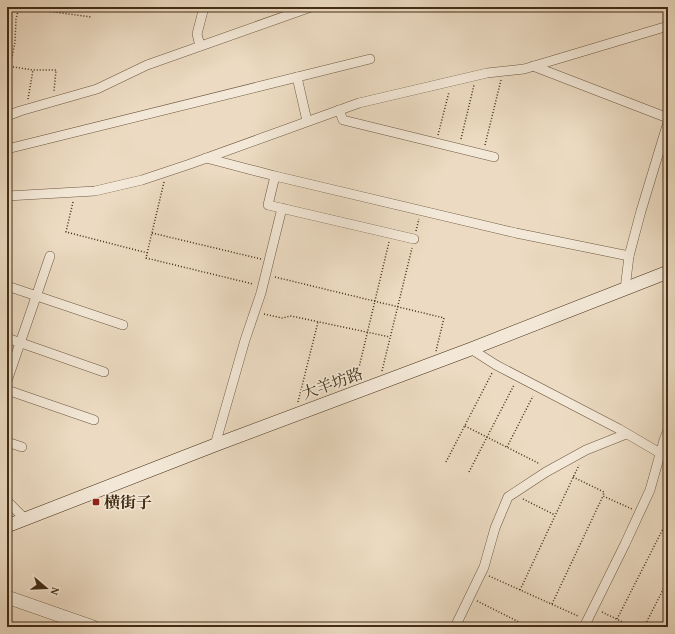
<svg xmlns="http://www.w3.org/2000/svg" width="675" height="634" font-family="'Gentium Book Plus','Noto Serif SC',serif">
<style>
.lines{fill:none;stroke-linecap:round;stroke-linejoin:round}
.street-casing{stroke:#6d5840;stroke-width:10}
.secondary-casing{stroke:#432d14;stroke-width:14}
.path{stroke:#432d14;stroke-width:1.5;stroke-dasharray:1 2;stroke-linecap:butt}
.street{stroke:#f3e8d7;stroke-width:9}
.secondary{stroke:#f3e8d7;stroke-width:13}
.poi-dot{fill:#8f2418;stroke:#f3e8d7;stroke-width:1.5}
.labels{text-anchor:middle;dominant-baseline:central;stroke-width:3;stroke-linejoin:round;paint-order:stroke}
.street-label{font-size:16px;fill:#432d14;stroke:#f3e8d7}
.poi-label{font-size:16px;font-weight:bold;fill:#432d14;stroke:#f3e8d7;text-anchor:start}
</style>
<rect width="100%" height="100%" fill="#ecdbc2"/>
<filter id="stains"><feTurbulence type="fractalNoise" baseFrequency=".005" numOctaves="4"/><feColorMatrix values="0 0 0 0 .2 0 0 0 0 .09 0 0 0 0 .02 0 0 0 .5 -.17"/></filter>
<radialGradient id="worn" r=".72"><stop offset=".6" stop-color="#630" stop-opacity="0"/><stop offset="1" stop-color="#630" stop-opacity=".3"/></radialGradient>
<g class="lines">
<defs>
<g id="street">
<polyline points="200,46 197,34 204,7"/>
<polyline points="533,66 668,118"/>
<polyline points="297,77 307,121"/>
<polyline points="339,110 343,120 494,157"/>
<polyline points="7,116 20,111 97,89 147,65 311,7"/>
<polyline points="7,149 370,59"/>
<polyline points="206,158 275,176 516,233 629,256"/>
<polyline points="275,176 268,205 414,239"/>
<polyline points="7,196 95,191 142,180 190,164 359,103 487,73 524,69 668,26"/>
<polyline points="7,286 123,325"/>
<polyline points="625,289 629,256 641,211 668,122"/>
<polyline points="7,338 104,372"/>
<polyline points="471,349 496,365 619,429 660,453"/>
<polyline points="7,381 50,256"/>
<polyline points="7,390 94,420"/>
<polyline points="7,442 22,447"/>
<polyline points="215,445 245,340 261,293 282,208"/>
<polyline points="7,501 25,519"/>
<polyline points="455,627 484,567 495,528 508,497 546,472 586,450 626,434"/>
<polyline points="584,627 625,544 650,490 664,440 668,430"/>
</g>
<g id="secondary">
<polyline points="7,526 215,445 471,349 668,272"/>
<polyline points="7,597 93,627"/>
</g>
</defs>
<use href="#street" class="street-casing"/>
<use href="#secondary" class="secondary-casing"/>
<g class="path">
<polyline points="18,7 91,17"/>
<polyline points="7,66 33,70 56,70 54,91"/>
<polyline points="7,82 15,42 16,19 19,7"/>
<polyline points="28,99 33,70"/>
<polyline points="438,135 449,92"/>
<polyline points="461,139 474,85"/>
<polyline points="485,145 501,80"/>
<polyline points="164,182 146,258 253,284"/>
<polyline points="73,202 66,232 148,253"/>
<polyline points="416,231 419,219"/>
<polyline points="152,233 261,259"/>
<polyline points="275,277 444,318 436,351"/>
<polyline points="264,314 282,318 291,316 390,337"/>
<polyline points="382,371 412,248"/>
<polyline points="356,380 389,242"/>
<polyline points="298,402 318,322"/>
<polyline points="465,426 540,464"/>
<polyline points="507,447 533,396"/>
<polyline points="446,462 492,373"/>
<polyline points="469,472 514,385"/>
<polyline points="573,477 604,492 603,496 632,509"/>
<polyline points="523,499 555,515"/>
<polyline points="489,576 578,616"/>
<polyline points="520,590 579,465"/>
<polyline points="477,601 529,627"/>
<polyline points="552,604 603,496"/>
<polyline points="602,612 633,627"/>
<polyline points="617,619 668,519"/>
<polyline points="644,627 668,580"/>
</g>
<use href="#street" class="street"/>
<use href="#secondary" class="secondary"/>
</g>
<rect class="poi-dot" x="92" y="498" width="8" height="8" rx="2"/>
<g class="labels">
<g class="street-label">
<text transform="translate(332 383) rotate(-20)">大羊坊路</text>
</g>
<g class="poi-label">
<text x="104" y="502">横街子</text>
</g>
</g>
<rect width="675" height="634" fill="none" stroke="#ecdbc2" stroke-width="24"/>
<rect x="8" y="8" width="659" height="618" fill="none" stroke="#432d14" stroke-width="2"/>
<rect x="12" y="12" width="651" height="610" fill="none" stroke="#432d14"/>
<g transform="translate(46 588) rotate(109)" stroke="#f3e8d7" stroke-width="3" paint-order="stroke">
<path d="M0-3L7 15L0 10L-7 15Z" fill="#432d14"/>
<text y="-6" font-size="11" font-weight="bold" text-anchor="middle" fill="#432d14">N</text>
</g>
<rect width="100%" height="100%" filter="url(#stains)"/>
<rect width="100%" height="100%" fill="url(#worn)"/>
</svg>
